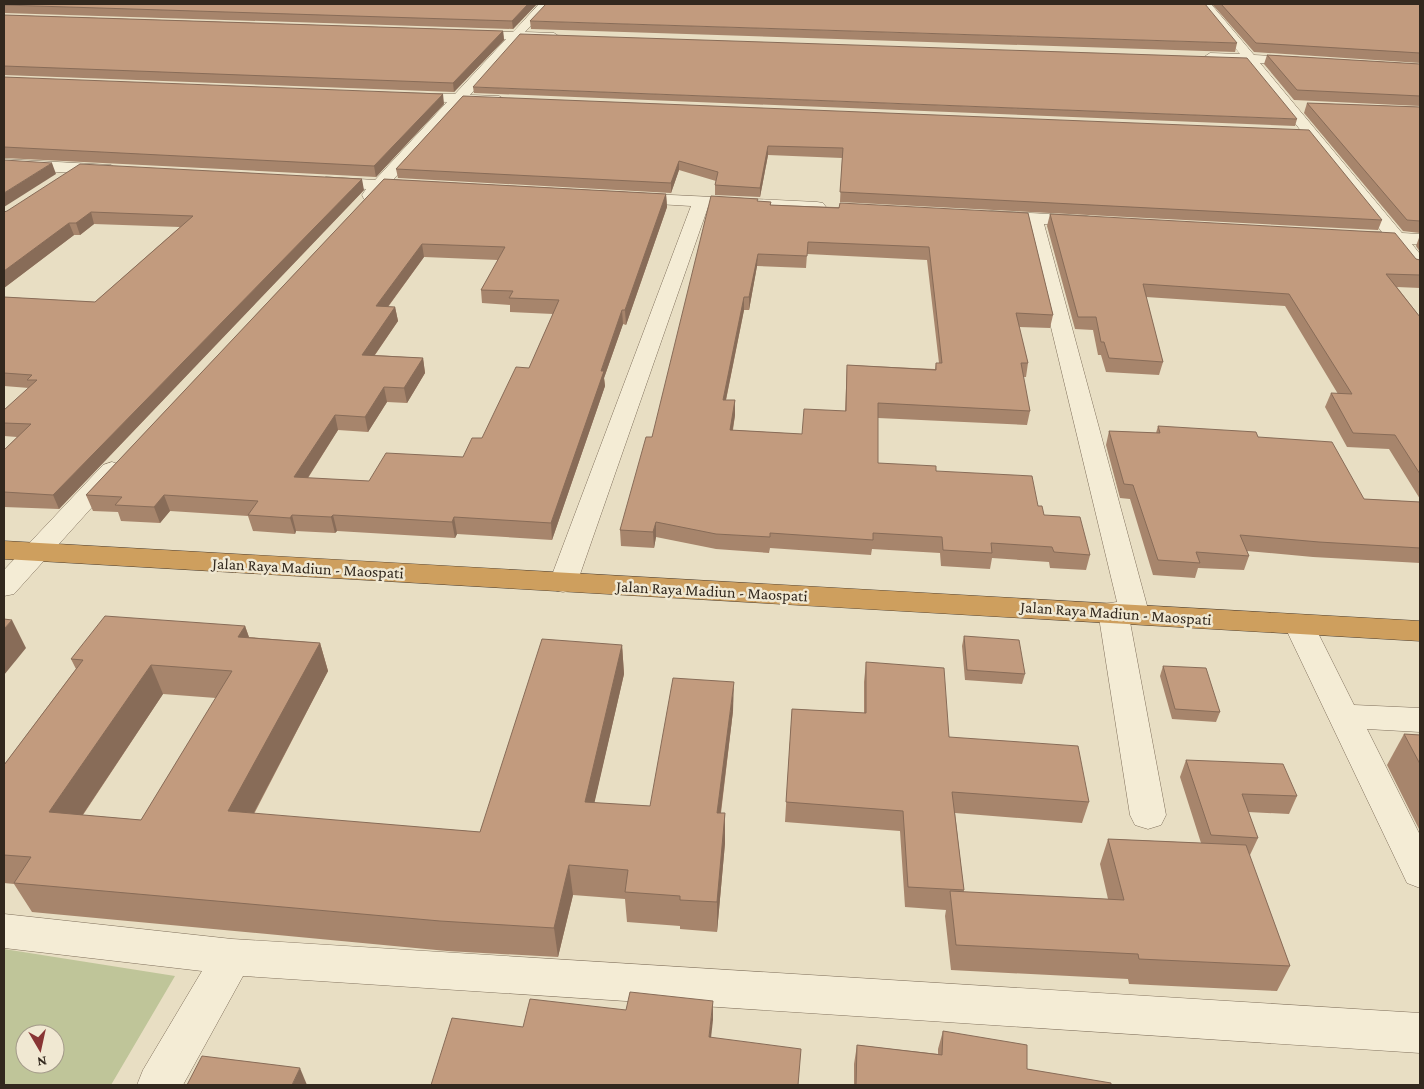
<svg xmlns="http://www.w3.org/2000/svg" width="1424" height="1089" font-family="'Crimson Pro',serif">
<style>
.green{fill:#bfc599;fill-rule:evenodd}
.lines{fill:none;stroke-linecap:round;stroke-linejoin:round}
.minor-casing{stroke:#80705c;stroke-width:1}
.highway-casing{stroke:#4e3f30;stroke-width:1}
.minor{fill:#f4ecd5;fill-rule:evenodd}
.highway{fill:#ce9f5e;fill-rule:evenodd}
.wall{fill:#a7856c;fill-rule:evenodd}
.shaded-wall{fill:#886c58}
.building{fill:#c29b7e;stroke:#886c58;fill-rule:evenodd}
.labels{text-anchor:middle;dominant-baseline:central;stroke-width:5;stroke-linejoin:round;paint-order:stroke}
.street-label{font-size:16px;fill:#32281e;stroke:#f0e8d2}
</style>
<rect width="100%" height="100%" fill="#e8dec3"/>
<path class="green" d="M4,950V949L175,976L111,1085H4ZM25,1034H55V1064H25Z"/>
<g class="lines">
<defs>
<g id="minor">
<path d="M539,4H551L525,32L554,33L560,37L554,41L519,39L470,95L499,96L506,100L504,103H462L392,181L421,183L423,187L421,191L384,190C377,197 374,201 364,199L362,195L366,189L320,185L318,182L320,179L326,177L375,180L447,102L405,100L398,96L400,93L455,94L506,39L465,38L459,34L461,31L513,32Z"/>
<polygon points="1200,4 1211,4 1254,55 1309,58 1310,61 1304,65 1260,63 1402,233 1420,234 1420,244 1412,244 1420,254 1420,272 1413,270 1391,243 1356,240 1353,236 1356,232 1382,232 1246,62 1206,60 1204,57 1210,53 1240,54"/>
<polygon points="4,159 111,165 119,170 111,175 4,169"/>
<polygon points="630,193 817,202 823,203 826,207 823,211 817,212 708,207 577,583 573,590 563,592 553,590 549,583 691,206 624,202 622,198 624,194"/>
<polygon points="992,211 1087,216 1093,217 1096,221 1093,225 1087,226 1044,224 1149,613 1144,620 1130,622 1166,815 1161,825 1148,829 1135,825 1130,815 1098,611 1103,604 1117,602 1026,223 986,220 983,216 986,212"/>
<polygon points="112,462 121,465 125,470 121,475 14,594 4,596 4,570 103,465"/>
<polygon points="1299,615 1310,618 1314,625 1354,705 1420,708 1420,732 1367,729 1420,835 1420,888 1407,883 1284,625 1288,618"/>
<polygon points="4,914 232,939 1420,1013 1420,1053 243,976 183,1085 137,1085 143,1070 202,971 4,948"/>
</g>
<polygon id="highway" points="4,541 1420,621 1420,641 4,559"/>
</defs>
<use href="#minor" class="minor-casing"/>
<use href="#highway" class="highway-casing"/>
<use href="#minor" class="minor"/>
<use href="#highway" class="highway"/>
</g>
<g class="wall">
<polygon points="4,4 537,4 513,29 4,13"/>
<polygon points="1212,4 1420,4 1420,63 1254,52"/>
<polygon points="4,15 503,31 504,40 454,92 4,75"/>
<polygon points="530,21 1237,43 1235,52 531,29"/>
<polygon points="1267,55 1420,64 1420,106 1294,100 1264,64"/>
<polygon points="4,77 444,104 376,177 4,158"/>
<polygon points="473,87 1297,119 1295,126 474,93"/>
<polygon points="463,96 1382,220 1378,230 840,202 842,158 768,155 760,197 715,195 715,185 716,181 679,170 671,193 398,178 396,169"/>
<polygon points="1307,103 1420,107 1420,233 1403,231 1304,113"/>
<path d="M384,179L666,194L667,207L626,325L623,324L604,378L605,386L552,540L457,534L455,538L337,531L335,533L296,531L295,534L253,531L248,516L170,511L160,523L121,521L118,512L93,511L86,495ZM424,257L498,260L481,290L482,303L510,305V312L553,314L529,368L482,438L463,457L369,481L308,478L338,430L368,432L387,402L407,403L425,373L423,358L375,355L398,321L395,307H388Z"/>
<polygon points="364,190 59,509 4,507 4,450 17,437 4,436 4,410 29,388 4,386 4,297 95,302 180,227 94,224 80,235 74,235 4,288 4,212"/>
<path d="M758,201L771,202V205L1028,213L1053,315L1050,328L1019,327L1028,363L1026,377H1023L1030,411L1027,425L878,418V463L936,471L1038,506L1044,515L1090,555L1086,570L1050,568L1049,562L992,558L990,569L941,566L940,553L872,549L871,555L770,548L769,553L716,549L656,537L654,548L621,546L620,530L652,437ZM807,254L927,260L939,363H936L935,369L847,365L845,411L802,434L733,430L735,415V400H726L744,310H749L757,266L806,268Z"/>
<polygon points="1050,214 1416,259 1420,260 1420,288 1397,287 1420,317 1420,499 1389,449 1347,447 1325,407 1331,393 1338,394 1285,306 1146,297 1163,362 1159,375 1106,372 1101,355 1098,355 1093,330 1075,329 1047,226"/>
<polygon points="1420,235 1420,252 1416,246"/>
<polygon points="1158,426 1258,437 1364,499 1420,502 1420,563 1313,557 1247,551 1249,556 1244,570 1198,568 1195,578 1153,575 1130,499 1120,498 1106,445 1109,431 1156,433"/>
<path d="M245,626L249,637L320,643L328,671L254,814L480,832L622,645L624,674L594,803L650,806L733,711L721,813H725V843L717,932L680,929V926L627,922L625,899L573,895L558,957L447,951L32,912L14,884L4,883V765L76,669L71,659ZM163,694L216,698L141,820L83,815Z"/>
<polygon points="964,636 1025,674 1022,684 965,680 962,646"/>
<polygon points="866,662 949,737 1089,802 1082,823 955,813 964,892 1108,899 1100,864 1108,839 1201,843 1180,777 1186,760 1297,796 1289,814 1248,812 1258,838 1250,855 1249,855 1290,966 1277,991 1129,984 1128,979 951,970 945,916 946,910 905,907 900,831 785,822 792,709 864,713 864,682"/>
<polygon points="1163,666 1220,712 1216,722 1172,719 1160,676"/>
<polygon points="1404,734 1420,735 1420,831 1387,765"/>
<polygon points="943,1031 1027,1069 1111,1085 854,1085 854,1064 857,1045 938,1054 938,1049"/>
</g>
<g class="shaded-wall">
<polygon points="528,4 537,4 513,29 512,21"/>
<polygon points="503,31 504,40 454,92 453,83"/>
<polygon points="443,94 444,104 376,177 374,166"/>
<polygon points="768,146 768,155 760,197 760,188"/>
<polygon points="679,161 679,170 671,193 671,183"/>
<polygon points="52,163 56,174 4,207 4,193"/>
<polygon points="362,179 364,190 59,509 53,495"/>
<polygon points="666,194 667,207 626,325 625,310"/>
<polygon points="91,212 94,224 80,235 76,223"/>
<polygon points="69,223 74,235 4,288 4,271"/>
<polygon points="422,244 424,257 378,320 376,306"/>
<polygon points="758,254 757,266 749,310 749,297"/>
<polygon points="744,297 744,310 723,414 723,400"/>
<polygon points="395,307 398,321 365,369 362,355"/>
<polygon points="622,310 623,324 604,378 605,386 552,540 551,523 601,371"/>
<polygon points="423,358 425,373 407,403 404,388"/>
<polygon points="384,387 387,402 368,432 365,417"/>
<polygon points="735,400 735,415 730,445 730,430"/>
<polygon points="335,415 338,430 298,493 294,477"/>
<polygon points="164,495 170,511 160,523 154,507"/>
<polygon points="292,515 296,531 295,534 290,518"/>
<polygon points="333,515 337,531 335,533 331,517"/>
<polygon points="454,517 457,534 455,538 452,522"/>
<polygon points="656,522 656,537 654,548 653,532"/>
<polygon points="12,620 26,648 4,675 4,629"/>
<polygon points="245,626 255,655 238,637"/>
<polygon points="320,643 328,671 239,841 228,811"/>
<polygon points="622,645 624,674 588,831 585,802"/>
<polygon points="151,665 163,694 65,841 49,812"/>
<polygon points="734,682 733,711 717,842 717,813"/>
<polygon points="725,813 725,843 717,932 717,902"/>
<polygon points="569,865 573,895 558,957 554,928"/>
<polygon points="713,1001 713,1020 709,1056 709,1037"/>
<polygon points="300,1068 307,1085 292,1085"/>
</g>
<g class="building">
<polygon points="4,4 528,4 512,21 4,5"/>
<polygon points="546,4 1205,4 1237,43 530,21"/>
<polygon points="1221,4 1420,4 1420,53 1256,43"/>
<polygon points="4,15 503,31 453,83 4,66"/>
<polygon points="520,34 1247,58 1297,119 473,87"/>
<polygon points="1267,55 1420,64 1420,96 1297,90"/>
<polygon points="4,77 443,94 374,166 4,147"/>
<polygon points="463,96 1309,130 1382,220 840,192 843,148 768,146 760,188 715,185 718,172 679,161 671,183 396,169"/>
<polygon points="1307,103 1420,107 1420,221 1407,220"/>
<polygon points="4,160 52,163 4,193"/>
<polygon points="80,164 362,179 53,495 4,492 4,450 31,424 4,423 4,410 37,380 27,380 32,375 4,373 4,297 95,302 193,216 91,212 76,223 69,223 4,271 4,212 7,211"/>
<path d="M384,179L666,194L625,310H622L601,371H604L551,523L454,517L452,522L333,515L331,517L292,515L290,518L248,515L258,501L164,495L154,507L115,505L122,497L86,495ZM422,244L505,247L481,290L513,291L509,298L559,300L529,368L516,367L482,438H472L463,457L386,453L369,481L294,477L335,415L365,417L384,387L404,388L423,358L362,355L395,307L376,306Z"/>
<path d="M711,196L758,199L757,201L771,202L770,205L839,208L840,203L1028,213L1053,315L1016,313L1028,363H1021L1030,411L878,403V463L936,466V471L1032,476L1038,506H1042L1044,515L1080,517L1090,555L1054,552L1052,547L991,543L992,553L943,550L942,537L873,533V540L770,533V537L716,534L656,522L653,532L620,530L646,437H652ZM808,242L929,247L942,363H936V370L847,365L846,411L804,409L802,434L730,430L735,400H723L744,297H749L758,254L807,256Z"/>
<polygon points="1050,214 1395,233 1416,259 1420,260 1420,275 1386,274 1420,317 1420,474 1395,435 1353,433 1331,393 1352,394 1289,294 1143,284 1163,362 1109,358 1104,342 1101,342 1096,317 1078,317"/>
<polygon points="1158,426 1256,432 1258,437 1332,442 1364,499 1420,502 1420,548 1319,542 1240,535 1249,556 1196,552 1200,563 1158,560 1133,485 1124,484 1109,431 1160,433"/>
<path d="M105,616L245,626L238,637L320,643L228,811L480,832L542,639L622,645L585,802L650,806L673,678L734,682L717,813H725L717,902L680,900V896L625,892L628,870L569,865L554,928L440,921L14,883L31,857L4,855V765L83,660L71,659ZM151,665L232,671L141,820L49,812Z"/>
<polygon points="4,619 12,620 4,629"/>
<polygon points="964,636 1019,640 1025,674 967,670"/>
<polygon points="866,662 944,668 949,737 1078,746 1089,802 952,792 964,890 908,887 903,811 786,802 792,709 866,713"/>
<polygon points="1163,666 1206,668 1220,712 1175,709"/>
<polygon points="1404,734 1420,735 1420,764"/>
<polygon points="1186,760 1283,764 1297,796 1242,794 1258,838 1211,835"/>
<polygon points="1108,839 1246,845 1290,966 1139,959 1138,954 956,945 950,891 1124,900"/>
<polygon points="630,992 713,1001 709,1037 801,1049 798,1085 431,1085 452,1018 523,1027 530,999 626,1010"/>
<polygon points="943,1031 1027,1045 1027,1069 1111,1083 1111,1085 856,1085 857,1045 942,1055"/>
<polygon points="202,1056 300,1068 292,1085 187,1085"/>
</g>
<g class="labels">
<g class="street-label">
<text transform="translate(308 568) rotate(3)">Jalan Raya Madiun - Maospati</text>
<text transform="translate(712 591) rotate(3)">Jalan Raya Madiun - Maospati</text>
<text transform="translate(1116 613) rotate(4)">Jalan Raya Madiun - Maospati</text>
</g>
</g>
<rect width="1424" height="1089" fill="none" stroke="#32281e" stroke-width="10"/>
<g transform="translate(40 1049) rotate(171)"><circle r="24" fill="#f0e8d2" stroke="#a49b8a"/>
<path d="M0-4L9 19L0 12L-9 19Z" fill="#883534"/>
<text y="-8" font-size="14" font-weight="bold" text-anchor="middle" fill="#32281e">N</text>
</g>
</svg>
